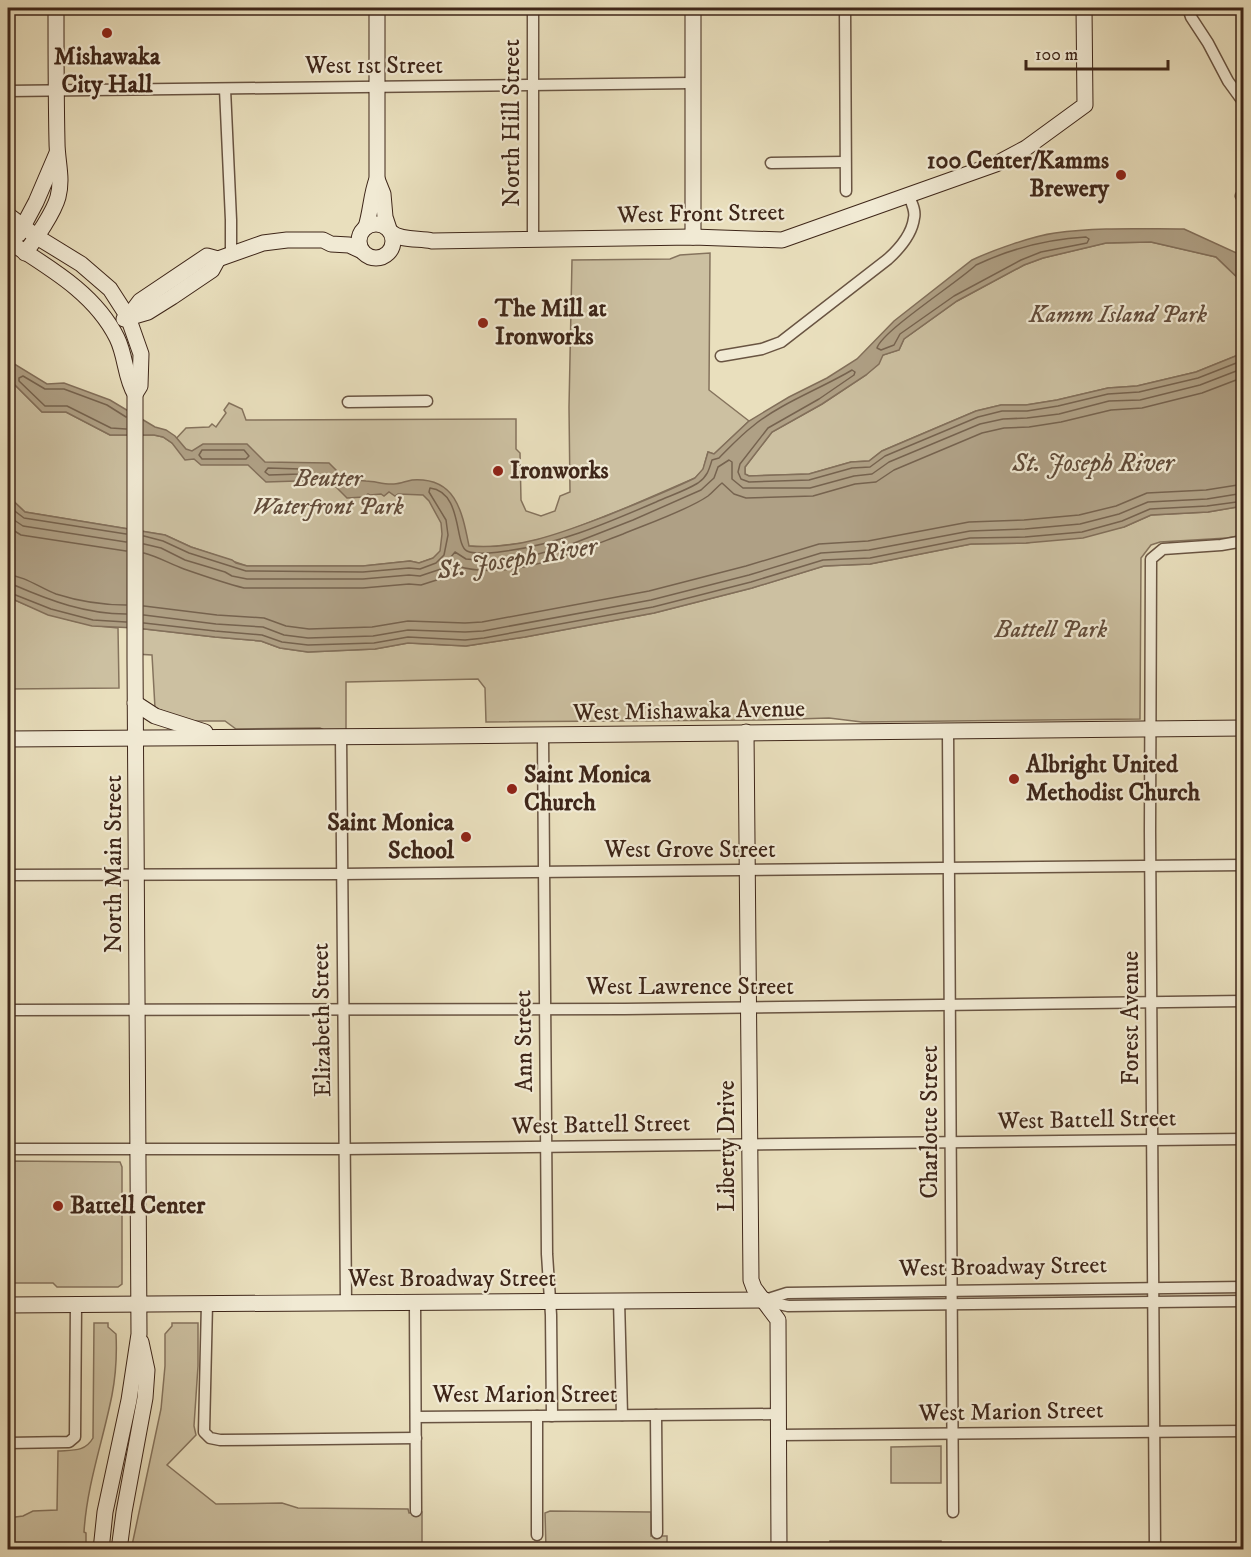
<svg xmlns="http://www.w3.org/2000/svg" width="1251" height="1557" font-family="'IM FELL DW Pica',serif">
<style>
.green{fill:#ccc0a1;stroke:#85735d;stroke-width:1.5}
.water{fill:#afa085;stroke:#826f5a;stroke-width:1.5}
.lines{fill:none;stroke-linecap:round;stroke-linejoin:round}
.shore{stroke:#76634f;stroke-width:1.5}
.street-casing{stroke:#695442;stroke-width:13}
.secondary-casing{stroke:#3e2619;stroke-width:17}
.street{stroke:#f1ead4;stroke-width:10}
.secondary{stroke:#f1ead4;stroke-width:15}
.poi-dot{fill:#8f2418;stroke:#f1ead4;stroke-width:2}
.labels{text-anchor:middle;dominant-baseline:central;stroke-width:4.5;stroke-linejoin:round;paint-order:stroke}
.poi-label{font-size:24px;font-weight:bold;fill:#3e2619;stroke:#f1ead4;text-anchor:start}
.street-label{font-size:24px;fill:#3e2619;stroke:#f1ead4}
.park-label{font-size:24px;font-style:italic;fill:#624c3b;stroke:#f1ead4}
.water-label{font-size:26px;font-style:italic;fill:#604b39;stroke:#f1ead4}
</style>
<rect width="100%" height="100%" fill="#e9dfbd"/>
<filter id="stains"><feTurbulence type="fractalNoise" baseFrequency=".00333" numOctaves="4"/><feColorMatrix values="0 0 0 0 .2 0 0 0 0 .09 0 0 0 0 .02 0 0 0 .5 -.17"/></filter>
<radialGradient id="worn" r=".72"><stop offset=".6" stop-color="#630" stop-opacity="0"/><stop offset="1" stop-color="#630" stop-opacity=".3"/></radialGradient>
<g class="green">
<polygon points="1151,242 1216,257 1243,283 1243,353 1196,372 1137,386 1108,388 1057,400 1026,405 1001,405 976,411 882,451 869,461 851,462 809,474 749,476 745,474 745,467 772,432 822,404 866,375 883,355 899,350 904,339 957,301 1024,265 1043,258 1106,243"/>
<polygon points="710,253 709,390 749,421 714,454 708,452 703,470 695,478 628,507 560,534 525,543 488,547 469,546 419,563 410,561 363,566 247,566 191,547 165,535 25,512 8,496 8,378 42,412 66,412 110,435 154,435 163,437 172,443 186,428 209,427 212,424 216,427 226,413 224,410 229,403 242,409 246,420 516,419 516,449 520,453 521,500 526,511 541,516 555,511 560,496 570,492 569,407 572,260 670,259 680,255"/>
<polygon points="1243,506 1243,535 1227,538 1160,542 1151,545 1141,558 1140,719 862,722 829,718 764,720 486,722 485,688 478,679 346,682 346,732 328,732 320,728 236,729 225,721 189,721 155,708 152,655 135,654 136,628 215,637 261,641 280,648 308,652 375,649 408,643 466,646 525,637 654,613 752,588 824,566 870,564 971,544 1026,543 1124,527 1151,515 1208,512"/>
<path d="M8,597C46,614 76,625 118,628L119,688L8,689Z"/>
<polygon points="8,1161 120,1162 122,1167 122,1284 118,1287 57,1287 53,1283 8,1283"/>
<path d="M94,1323H108V1327L116,1334C117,1354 116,1374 112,1395C103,1441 87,1484 84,1532L86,1533V1549H8V1518L23,1516L33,1511L57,1510L58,1451C73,1450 85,1452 93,1438Z"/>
<polygon points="172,1323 198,1323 198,1366 194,1426 196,1435 167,1465 216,1504 282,1503 298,1508 408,1509 409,1513 422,1512 422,1549 131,1550 161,1409 165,1366 165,1334 172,1326"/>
<polygon points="941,1446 941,1483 891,1483 891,1447"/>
<polygon points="550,1511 651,1512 651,1536 667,1536 667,1548 546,1549 545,1513"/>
<polygon points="830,1541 941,1541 941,1549 829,1549"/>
</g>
<path class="water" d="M1184,229L1243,256V283L1216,257L1151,242L1106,243L1043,258L1024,265L957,301L904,339L899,350L883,355L879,364L866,375L822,404L772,432L745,467V474L749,476L809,474L851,462L869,461L882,451L976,411L1001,405H1026L1057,400L1108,388L1137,386L1196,372L1243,353V506L1208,512L1151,515L1124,527L1083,538L1026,543L971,544L870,564L824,566L752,588L654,613L525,637L466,646L408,643L375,649L308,652L280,648L261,641L215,637L136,628L92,626L48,615L8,597V496L25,512L165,535L191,547L232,560L236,563L247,566H363L410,561L419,563L433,558L440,551L442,534L441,523L429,501L423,495L398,494L395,496L389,492L384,496L381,494L370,495L368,494L364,497L347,498L329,480L266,482L248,465H201L194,459L185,460L172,443L163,437L154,435H110L66,412H42L8,378V360L47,384L64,383L110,400L155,427L166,430L175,436L186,449L192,451L203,444H247L265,462L329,463L347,481C353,481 360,480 366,481C375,481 384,485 394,484C400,484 406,481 412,480C456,477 462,511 469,546C518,550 561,533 606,516C636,504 666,492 695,478L703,469L708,452L714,454L749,421L789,397L827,378L857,359L894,321L972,260C993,250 1033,236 1055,233C1097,227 1141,229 1184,229Z"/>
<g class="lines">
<g class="shore">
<path d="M1086,237L1089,239L1087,243L1041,252L1021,260L954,296L900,334L894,345L881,350L877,348C882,331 958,282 976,265C1010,249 1049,239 1086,237Z"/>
<polyline points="126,417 107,405 64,389 45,389 23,376 19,378 19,381 45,406 67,406 111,428 126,429"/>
<polygon points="202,450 244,450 249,456 246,459 202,459 199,455"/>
<polygon points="268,468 301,469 304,472 301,474 269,475 265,472"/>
<polyline points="8,506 24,518 126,534"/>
<polyline points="8,516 23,526 126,542"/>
<polyline points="8,527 21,535 126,551"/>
<path d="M144,536L163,541L189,553L246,571L363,572L409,568L420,569L436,563L444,555L448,535L446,520L429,492L430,488C463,492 454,545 467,551C475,555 490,553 499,552C554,546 605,524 656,502C669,496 685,491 698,483C707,477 709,470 712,460L719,458C730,447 741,435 753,426C779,404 822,388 852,370L855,372L854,375L819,399L768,428L740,464L738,472L741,479L749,482L809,480L852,468L870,467L885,456L978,417L1002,411H1027L1058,406L1108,394L1139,392L1198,378L1244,360"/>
<polyline points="144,544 161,548 185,560 225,572 232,576 247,579 363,579 409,575 420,576 441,569 455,552 466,559 489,561 527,557 564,547 633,520 701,490 714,478 718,467 729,460 732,462 732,479 743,488 810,488 854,476 872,474 889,462 980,424 1003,419 1027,418 1059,414 1109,401 1140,400 1200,385 1244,368"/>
<path d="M144,553C159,557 170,564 184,569C204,576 224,583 244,588H363L409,584L421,585L443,578L457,566C510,582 575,552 623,534C647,524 688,510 708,496C713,492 717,487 722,483L734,494L746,498L813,496L855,484L876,482L894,470L982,433L1004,428L1029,427L1061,422L1111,410L1142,408L1202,393L1244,377"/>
<path d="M8,575C25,576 40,588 56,594C78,601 102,605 126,605"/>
<path d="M8,584L14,585C51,601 86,614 126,614"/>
<polyline points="8,592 51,609 93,620 126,622"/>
<polyline points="144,606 217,615 264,618 286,626 309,629 372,627 408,621 465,623 482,622 649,591 746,566 819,544 868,541 969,522 1024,520 1079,515 1116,506 1147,493 1206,490 1244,484"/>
<polyline points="144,615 216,624 263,627 284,635 308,638 373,636 408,630 465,632 483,631 651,600 749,575 821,553 869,550 970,531 1025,529 1080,524 1119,514 1148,502 1207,499 1244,493"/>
<polyline points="144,623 215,631 262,635 282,642 308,645 374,643 408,637 465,640 484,638 653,607 751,582 823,560 870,558 970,538 1025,537 1082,532 1122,521 1150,509 1207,506 1244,501"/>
</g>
<defs>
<g id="street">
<polyline points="533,8 533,239"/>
<polyline points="845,8 846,191"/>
<polyline points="1188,8 1191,17 1208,43 1228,81 1244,103"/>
<polyline points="225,89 231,220 231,253"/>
<polyline points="8,91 693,83"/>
<polyline points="771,163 845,162"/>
<polyline points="1241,196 1244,192"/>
<path d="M721,356L762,349L781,342L888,259C899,249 912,234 914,218C916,210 911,202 908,194"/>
<polyline points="348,402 427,401"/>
<polyline points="948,731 953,1512"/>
<polyline points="341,736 346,1303"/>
<polyline points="543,736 547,1254 551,1315 552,1416"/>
<polyline points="8,875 341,874 1244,865"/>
<polyline points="8,1010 625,1009 1244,1001"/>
<polyline points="8,1149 345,1149 1244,1139"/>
<polyline points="619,1300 622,1415"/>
<polyline points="765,1300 787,1293 1244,1287"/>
<polyline points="765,1301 788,1306 1244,1301"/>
<polyline points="415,1302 416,1511"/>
<polyline points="207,1303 204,1432 210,1438 220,1440 416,1438"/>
<polyline points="656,1415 657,1533"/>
<polyline points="537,1416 537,1535"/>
<polyline points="416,1417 778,1414"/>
<polyline points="778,1435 1244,1431"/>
<polyline points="8,1443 69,1442 75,1437 76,1304"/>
<polyline points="1155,1550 1150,832 1151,559 1163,549 1221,545 1244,541"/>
</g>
<g id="secondary">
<polyline points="377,179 383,194 385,217 389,229"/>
<polyline points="8,215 37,237 81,264 110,289 128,317 141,354 140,386 135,394"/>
<circle cx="376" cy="241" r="17"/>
<path d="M366,227C371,211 371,195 377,179V8"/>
<path d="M391,232C400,241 420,238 432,241L693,237L782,240L996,164L1026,148L1085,105L1084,8"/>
<polyline points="19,234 36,202 57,153"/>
<polyline points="693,237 693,8"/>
<path d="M8,241C48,267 95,293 117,338C126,356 125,378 135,394V659L139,1334L129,1400L105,1512L101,1550"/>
<path d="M25,253C35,240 54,212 58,197C63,178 57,161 57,142C56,97 56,52 56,8"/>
<polyline points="128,317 140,301 207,256 218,259 263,243 287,240 323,240 331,244 349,245 362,251"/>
<polyline points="124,319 148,312 172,297 212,270 218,259"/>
<polyline points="135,703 155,716 205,732"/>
<polyline points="746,732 751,1280 754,1288 778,1320 779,1550"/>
<path d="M8,739C420,737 831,732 1244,728"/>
<polyline points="8,1305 765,1300"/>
<polyline points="119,1550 124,1512 145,1398 147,1370 141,1342"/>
</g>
</defs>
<use href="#street" class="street-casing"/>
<use href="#secondary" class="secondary-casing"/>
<use href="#street" class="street"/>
<use href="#secondary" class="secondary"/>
</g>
<g class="poi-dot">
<circle cx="107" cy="33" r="6"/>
<circle cx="1121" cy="175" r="6"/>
<circle cx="483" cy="323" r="6"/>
<circle cx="498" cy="471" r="6"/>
<circle cx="1014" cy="779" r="6"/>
<circle cx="512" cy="789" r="6"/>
<circle cx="466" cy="837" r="6"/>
<circle cx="58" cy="1206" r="6"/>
</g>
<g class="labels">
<g class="poi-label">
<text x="107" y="57" text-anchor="middle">Mishawaka<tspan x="107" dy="28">City Hall</tspan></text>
<text x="1109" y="161" text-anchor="end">100 Center/Kamms<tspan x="1109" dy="28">Brewery</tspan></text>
<text x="495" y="309">The Mill at<tspan x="495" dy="28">Ironworks</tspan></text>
<text x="510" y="471">Ironworks</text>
<text x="1026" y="765">Albright United<tspan x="1026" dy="28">Methodist Church</tspan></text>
<text x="524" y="775">Saint Monica<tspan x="524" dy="28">Church</tspan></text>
<text x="454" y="823" text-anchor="end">Saint Monica<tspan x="454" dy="28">School</tspan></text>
<text x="70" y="1206">Battell Center</text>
</g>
<g class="street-label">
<text x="374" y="66">West 1st Street</text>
<text transform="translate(512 123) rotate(-90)">North Hill Street</text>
<text transform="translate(701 214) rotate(-1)">West Front Street</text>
<text transform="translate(689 711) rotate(-1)">West Mishawaka Avenue</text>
<text x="690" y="850">West Grove Street</text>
<text transform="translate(114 864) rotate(-90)">North Main Street</text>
<text x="690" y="987">West Lawrence Street</text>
<text transform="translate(1131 1018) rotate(-90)">Forest Avenue</text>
<text transform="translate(322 1020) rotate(-91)">Elizabeth Street</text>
<text transform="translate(524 1041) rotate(-91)">Ann Street</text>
<text transform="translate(1087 1120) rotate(-1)">West Battell Street</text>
<text transform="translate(930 1122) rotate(-90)">Charlotte Street</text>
<text transform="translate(601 1125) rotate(-1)">West Battell Street</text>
<text transform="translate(727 1146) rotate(-90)">Liberty Drive</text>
<text transform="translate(1003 1267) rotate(-1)">West Broadway Street</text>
<text x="452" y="1279">West Broadway Street</text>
<text x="525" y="1395">West Marion Street</text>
<text transform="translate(1011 1412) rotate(-1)">West Marion Street</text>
</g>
<g class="park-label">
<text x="1118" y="315">Kamm Island Park</text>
<text x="328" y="479">Beutter<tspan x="328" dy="28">Waterfront Park</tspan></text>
<text x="1051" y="630">Battell Park</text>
</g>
<g class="water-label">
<text x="1093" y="463">St. Joseph River</text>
<text transform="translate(517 559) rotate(-9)">St. Joseph River</text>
</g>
</g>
<rect width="1251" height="1557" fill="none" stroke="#e9dfbd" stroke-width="30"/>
<rect x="9" y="9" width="1233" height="1539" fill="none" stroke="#3e2619" stroke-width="3"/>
<rect x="15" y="15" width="1221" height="1527" fill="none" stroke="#3e2619" stroke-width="1.5"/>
<path d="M1026 60v9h142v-9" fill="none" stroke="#3e2619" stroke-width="3"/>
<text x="1035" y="60" font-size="18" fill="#3e2619" stroke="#f1ead4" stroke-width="4.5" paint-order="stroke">100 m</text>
<rect width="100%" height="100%" filter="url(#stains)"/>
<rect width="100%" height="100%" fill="url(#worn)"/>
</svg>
